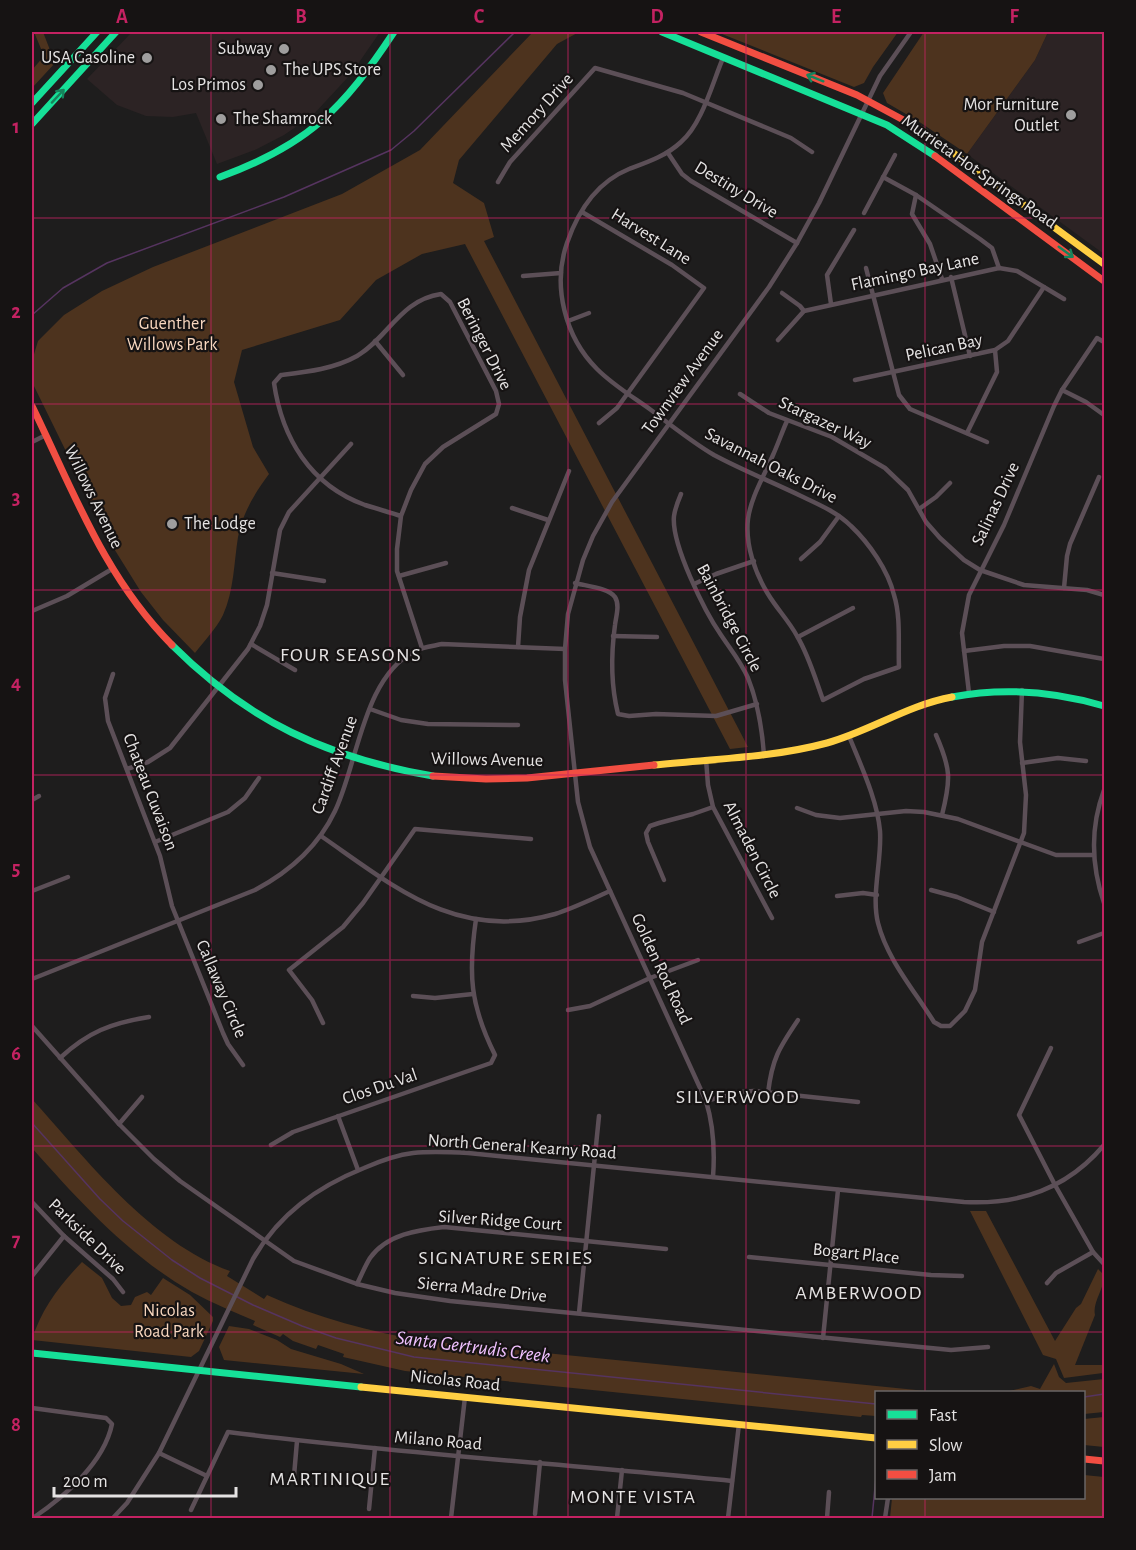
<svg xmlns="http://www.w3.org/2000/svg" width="1136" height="1550" font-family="'Alegreya Sans',sans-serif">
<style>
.built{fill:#2c2324}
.green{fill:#4d331e}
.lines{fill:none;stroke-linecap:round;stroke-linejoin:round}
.stream{stroke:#563460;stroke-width:1.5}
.street{stroke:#5c4f57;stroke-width:4.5}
.fast{stroke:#16e098;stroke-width:7}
.slow{stroke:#ffcf43;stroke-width:7}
.jam{stroke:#f24e42;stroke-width:7}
.oneway{stroke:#16845c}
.grid{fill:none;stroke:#c42262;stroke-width:1.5;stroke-opacity:0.55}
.poi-dot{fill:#9f9e9e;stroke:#161313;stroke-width:2}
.labels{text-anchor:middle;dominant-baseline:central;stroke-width:4.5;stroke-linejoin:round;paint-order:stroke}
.poi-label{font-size:18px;fill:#e5e3e3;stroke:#161313;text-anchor:end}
.street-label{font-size:18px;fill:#e5e3e3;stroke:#161313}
.park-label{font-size:18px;fill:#f8d7bf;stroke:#161313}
.neighbourhood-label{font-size:20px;letter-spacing:1.5px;fill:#e5e3e3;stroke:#161313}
.water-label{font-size:20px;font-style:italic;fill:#f0c1ff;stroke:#161313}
.neatline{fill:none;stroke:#c42262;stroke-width:2}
.grid-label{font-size:20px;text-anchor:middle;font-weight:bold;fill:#c42262}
</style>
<rect width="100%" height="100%" fill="#1e1d1d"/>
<g class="built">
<polygon points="132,32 380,32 351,74 312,116 284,135 257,149 217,164 196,113 173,117 146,116 117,105 87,79"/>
<polygon points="1048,32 1104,32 1104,254 967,154 1035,60"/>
</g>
<g class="green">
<polygon points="34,32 43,32 55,63 32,88 32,70 44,56"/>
<path d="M533,32H579L557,44L459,160L453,183L484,203L494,237L484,241L748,747L730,749L465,244L422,254L376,280L340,320L242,350L234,382L253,447L269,474C255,493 243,512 238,537C234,562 234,591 223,615C216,629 204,641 195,653L163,620L141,592L113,547L32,382V361L38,341L64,315L102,291L153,267L342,194L420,150Z"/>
<polygon points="717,32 898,32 873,67 864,83 854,87"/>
<polygon points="924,32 1048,32 1035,60 967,154 918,121 887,103 883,93"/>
<path d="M32,1099C86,1159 151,1243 230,1271L227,1276L264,1299L267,1295C318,1318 370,1332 426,1341L936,1392H876V1416L862,1415L861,1417L405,1371L343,1357L344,1354L318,1345L316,1349L293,1341L283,1334L280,1337L253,1325L255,1321C234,1312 212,1303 192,1292C129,1256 80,1202 32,1148Z"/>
<path d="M970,1211H986L1055,1341L1076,1308L1081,1304L1098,1269L1104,1275C1105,1288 1092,1302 1095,1315L1075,1365H1102L1103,1373L1064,1378L1056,1359L1043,1355Z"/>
<path d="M82,1262L102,1278L112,1298L121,1306L131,1305L135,1297L147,1292L151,1295L163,1278L190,1295L213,1317V1321L199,1351L191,1357L32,1340C41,1309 60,1285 82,1262Z"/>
<polygon points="229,1326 249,1329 277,1340 291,1349 341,1364 364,1374 224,1360 219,1347"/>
<polygon points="1054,1364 1059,1377 1066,1383 1104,1379 1104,1412 1084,1414 1084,1392 1005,1392 1031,1386 1040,1389"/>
<polygon points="1104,1417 1104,1447 1084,1445 1084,1419"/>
<polygon points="1084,1475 1104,1477 1104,1518 890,1518 892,1498 1084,1498"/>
</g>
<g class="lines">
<g class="stream">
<polyline points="32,315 63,288 107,263 284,197 391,150 414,131 515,32"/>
<polyline points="32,1123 100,1199 123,1221 172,1260 200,1278 253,1305 302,1326 336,1338 414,1357 876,1404"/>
<polyline points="1084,1397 1104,1394"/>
<polyline points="872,1518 876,1477"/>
</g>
<g class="street">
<path d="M723,58C712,84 702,124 681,142C666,156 648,162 629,169C597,182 578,211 567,243C552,286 565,337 597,369C613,385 633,397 651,410C672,426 692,442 714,455C742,470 772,482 801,496C818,504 837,512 851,526C869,543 888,570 894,595C901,617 898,644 899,667L864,679L823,700C815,678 809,656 797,636C789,621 777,609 768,594C755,573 745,544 748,519C751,497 764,476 773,455C778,444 782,432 787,421"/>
<polyline points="668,153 682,174 691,181 797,243"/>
<polyline points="883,177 916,195 980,239 992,248 999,268"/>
<polyline points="498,182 510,162 595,68 683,93 791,138 812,152"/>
<polyline points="916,195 912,214 930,244 942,279"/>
<polyline points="582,212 672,265 704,288 617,408 599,423"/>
<polyline points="864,213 895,155"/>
<polyline points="866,268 899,395 910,409 987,442"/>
<polyline points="523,276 561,273"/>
<polyline points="951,277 970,356"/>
<polyline points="782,293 800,306 804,311"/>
<polyline points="831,304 827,275 854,230"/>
<polyline points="568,321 589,313"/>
<polyline points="778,340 804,311 999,268 1017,271 1064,299"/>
<polyline points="375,341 403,375"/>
<polyline points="855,380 995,350 1008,341 1044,287"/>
<polyline points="1062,390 1086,402 1104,415"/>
<polyline points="740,394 769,413 832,437 885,468 908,490 926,522 940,538 964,560 980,570 1024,585 1087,590 1104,595"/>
<polyline points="967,433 997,372 995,350"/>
<polyline points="32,442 46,435"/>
<path d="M681,494C678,501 675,509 674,516C671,544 705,612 721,635C731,650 741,662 748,678C758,703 762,728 764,755"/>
<polyline points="512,508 548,520"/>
<polyline points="919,509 936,497 950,483"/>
<path d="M401,516C389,512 377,509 365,505C310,485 282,438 274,383L281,375C306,372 334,369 357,356C388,338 400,300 441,294L450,302L496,391L499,404L496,414L443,447L425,464L411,490L401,516L397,549V571L422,648"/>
<polyline points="801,559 820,542 839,516"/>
<polyline points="272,573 324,581"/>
<polyline points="399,576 446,563"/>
<path d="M575,583C586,586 609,588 615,597C620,605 616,616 615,625C611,654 611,686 618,714L629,716L656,714L716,716L757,704"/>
<polyline points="694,584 716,574 754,561"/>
<polyline points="1064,588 1067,556 1070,544 1099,477"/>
<polyline points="32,611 67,596 112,569"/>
<polyline points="613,636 657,637"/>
<polyline points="798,637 853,608"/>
<polyline points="251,644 295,670"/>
<polyline points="518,647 520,617 529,570 569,471"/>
<polyline points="964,651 1004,646 1030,646 1104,659"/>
<polyline points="113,674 105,698 108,721 160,856 172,906 223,1033 228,1044 243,1065"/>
<polyline points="969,693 962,633 969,595 1004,525 1054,406 1062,390 1097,338 1104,342"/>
<polyline points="370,709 401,720 428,724 518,725"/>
<path d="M936,735C951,769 951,779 942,815"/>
<path d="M849,736C861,766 877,799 880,831C882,860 871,895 878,923C887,959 914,990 934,1022L941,1026H950L965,1011L975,990L982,942L1024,833L1026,795L1020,742L1022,690"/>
<polyline points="706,759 708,785 713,807 772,918"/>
<polyline points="1022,763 1058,758 1086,761"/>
<polyline points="127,769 148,762 170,748 248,649 260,626 267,605 280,530 289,512 351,444"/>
<path d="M1104,790C1090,828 1091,865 1104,903"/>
<polyline points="32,800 39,796"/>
<polyline points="797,808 816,815 840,818 906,811 924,812 958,819 1056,855 1093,855"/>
<path d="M321,836C395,887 457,942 555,914C574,908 592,899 610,891"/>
<polyline points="155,842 228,812 245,798 259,778"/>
<polyline points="664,880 648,842 646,833 650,826 659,823 693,814 713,807"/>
<polyline points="931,890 957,897 994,912"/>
<polyline points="32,891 68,877"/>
<polyline points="837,896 863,893 877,895"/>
<polyline points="1079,942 1104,933"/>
<path d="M32,979L255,890C289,872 318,847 335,811C358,763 363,677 415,651C423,647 433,646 442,644L565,649"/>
<polyline points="413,996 435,998 473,994"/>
<polyline points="568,1010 590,1006 650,978 698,960"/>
<polyline points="323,1023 312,1000 289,970 343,927 363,903 415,829 531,839"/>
<polyline points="32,1026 119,1124 154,1159 180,1181 294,1261 357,1284 395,1293 450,1301 951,1350 988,1347"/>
<polyline points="1051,1048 1019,1115 1055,1185 1093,1252 1104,1264"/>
<path d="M60,1058C88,1032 111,1023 149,1017"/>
<path d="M768,1093C772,1059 779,1048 798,1020"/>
<polyline points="706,1101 739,1092 754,1091 858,1102"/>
<polyline points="338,1116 358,1170"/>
<polyline points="119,1124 142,1097"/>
<path d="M271,1145L293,1132L491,1063L495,1055C470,1005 468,974 476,919"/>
<path d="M713,1177C715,1150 714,1127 706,1101L590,847L578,802L565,680V649L568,614L583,560L593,536L612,502L769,287L797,243L819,203L880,76L911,32"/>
<polyline points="32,1202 64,1236 113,1279 123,1292"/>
<polyline points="749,1257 931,1275 962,1276"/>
<polyline points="32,1276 64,1236"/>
<polyline points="1047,1283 1056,1273 1093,1252"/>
<path d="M357,1284C361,1276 365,1266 370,1258C387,1234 418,1230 444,1227L666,1249"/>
<polyline points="579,1313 599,1116"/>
<polyline points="823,1338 838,1190"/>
<path d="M32,1408L106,1418L112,1424C104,1463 64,1497 33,1518"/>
<polyline points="159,1453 207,1476"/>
<polyline points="294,1476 297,1441"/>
<polyline points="369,1509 375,1448"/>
<path d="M191,1510L228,1432C396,1453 564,1464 732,1481"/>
<polyline points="535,1514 540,1462"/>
<path d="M113,1518L127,1503L159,1453L253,1259C279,1214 317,1187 364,1168C380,1161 396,1155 413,1153C431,1151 450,1152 468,1153L964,1202C1019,1205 1068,1188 1104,1145"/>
<polyline points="451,1518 465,1397"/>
<polyline points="617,1518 622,1470"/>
<polyline points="728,1518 739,1424"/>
<polyline points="827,1518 829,1492"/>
<polyline points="885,1518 888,1498"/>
</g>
<g class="fast">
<polyline points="662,32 887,125 935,156"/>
<polyline points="32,103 97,32"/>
<polyline points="32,124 116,32"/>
<path d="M220,177C308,145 343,109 394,32"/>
<path d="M172,645C248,721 327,758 433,776"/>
<path d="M952,697C1004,687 1053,691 1104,706"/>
<polyline points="32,1353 361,1387"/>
</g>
<g class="slow">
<polyline points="922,130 1104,264"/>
<path d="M654,765C712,759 771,758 827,743C870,731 908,705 952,697"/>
<polyline points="361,1387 876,1438"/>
</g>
<g class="jam">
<polyline points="701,32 857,95 922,130"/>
<polyline points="935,156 1104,281"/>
<path d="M32,406C73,490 104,577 172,645"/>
<polyline points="433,776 486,779 527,778 654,765"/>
<polyline points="1084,1459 1104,1461"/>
</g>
</g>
<defs><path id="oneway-shaft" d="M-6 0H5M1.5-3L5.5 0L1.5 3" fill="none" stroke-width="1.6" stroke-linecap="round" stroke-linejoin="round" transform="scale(1.5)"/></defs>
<g class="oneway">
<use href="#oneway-shaft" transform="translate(815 78) rotate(-158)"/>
<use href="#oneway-shaft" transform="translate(58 96) rotate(-47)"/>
<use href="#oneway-shaft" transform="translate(1066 252) rotate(36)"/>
</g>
<path class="grid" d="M211,32V1518M390,32V1518M568,32V1518M746,32V1518M925,32V1392M32,218H1104M32,404H1104M32,590H1104M32,775H1104M32,960H1104M32,1146H1104M32,1332H1104M925,1498V1518"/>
<g class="poi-dot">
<circle cx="284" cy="49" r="6"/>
<circle cx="147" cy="58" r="6"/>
<circle cx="271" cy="70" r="6"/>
<circle cx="258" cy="85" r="6"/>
<circle cx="1071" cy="115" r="6"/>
<circle cx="221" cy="119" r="6"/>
<circle cx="172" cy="524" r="6"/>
</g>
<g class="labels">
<g class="poi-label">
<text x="272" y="49">Subway</text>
<text x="135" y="58">USA Gasoline</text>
<text x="283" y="70" text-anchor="start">The UPS Store</text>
<text x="246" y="85">Los Primos</text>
<text x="1059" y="105">Mor Furniture<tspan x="1059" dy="21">Outlet</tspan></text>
<text x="233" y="119" text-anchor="start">The Shamrock</text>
<text x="184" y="524" text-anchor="start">The Lodge</text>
</g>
<g class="street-label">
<text transform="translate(537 113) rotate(-48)">Memory Drive</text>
<text transform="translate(979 172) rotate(35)">Murrieta Hot Springs Road</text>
<text transform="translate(736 190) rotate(31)">Destiny Drive</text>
<text transform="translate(651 237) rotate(32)">Harvest Lane</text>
<text transform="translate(915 272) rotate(-12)">Flamingo Bay Lane</text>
<text transform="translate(484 344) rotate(63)">Beringer Drive</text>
<text transform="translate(944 348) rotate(-12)">Pelican Bay</text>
<text transform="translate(683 382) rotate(-54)">Townview Avenue</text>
<text transform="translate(825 423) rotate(25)">Stargazer Way</text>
<text transform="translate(771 466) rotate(27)">Savannah Oaks Drive</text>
<text transform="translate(93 497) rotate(64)">Willows Avenue</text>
<text transform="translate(996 504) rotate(-65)">Salinas Drive</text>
<text transform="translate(729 618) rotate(62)">Bainbridge Circle</text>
<text transform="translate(487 760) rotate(1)">Willows Avenue</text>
<text transform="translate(335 765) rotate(-70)">Cardiff Avenue</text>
<text transform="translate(150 792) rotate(69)">Chateau Cuvaison</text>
<text transform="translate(752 850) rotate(63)">Almaden Circle</text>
<text transform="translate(661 969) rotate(65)">Golden Rod Road</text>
<text transform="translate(221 989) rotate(67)">Callaway Circle</text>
<text transform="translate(380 1087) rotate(-19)">Clos Du Val</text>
<text transform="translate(522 1147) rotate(4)">North General Kearny Road</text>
<text transform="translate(500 1221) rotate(4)">Silver Ridge Court</text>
<text transform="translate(87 1237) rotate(44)">Parkside Drive</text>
<text transform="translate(856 1254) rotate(6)">Bogart Place</text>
<text transform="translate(482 1290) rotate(6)">Sierra Madre Drive</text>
<text transform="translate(455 1381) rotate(6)">Nicolas Road</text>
<text transform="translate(438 1441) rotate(5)">Milano Road</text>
</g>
<g class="park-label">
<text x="172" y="324">Guenther<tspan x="172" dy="21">Willows Park</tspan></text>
<text x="169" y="1311">Nicolas<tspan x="169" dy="21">Road Park</tspan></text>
</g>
<g class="neighbourhood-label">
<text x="351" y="655">FOUR SEASONS</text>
<text x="738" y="1097">SILVERWOOD</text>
<text x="506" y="1258">SIGNATURE SERIES</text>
<text x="859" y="1293">AMBERWOOD</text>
<text x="330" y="1479">MARTINIQUE</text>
<text x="633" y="1497">MONTE VISTA</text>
</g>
<g class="water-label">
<text transform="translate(473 1347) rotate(7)">Santa Gertrudis Creek</text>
</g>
</g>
<rect width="1136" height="1550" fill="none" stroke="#161313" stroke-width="66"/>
<rect x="875" y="1391" width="210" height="108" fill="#161313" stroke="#696666" stroke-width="1.5"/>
<rect x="887" y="1410" width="30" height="9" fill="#16e098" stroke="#696666" stroke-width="1.5"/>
<text x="929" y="1421" font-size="18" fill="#e5e3e3">Fast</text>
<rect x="887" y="1440" width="30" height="9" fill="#ffcf43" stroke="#696666" stroke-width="1.5"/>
<text x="929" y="1451" font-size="18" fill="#e5e3e3">Slow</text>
<rect x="887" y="1470" width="30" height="9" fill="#f24e42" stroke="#696666" stroke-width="1.5"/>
<text x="929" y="1481" font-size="18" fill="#e5e3e3">Jam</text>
<path d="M54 1487v9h182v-9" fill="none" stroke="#e5e3e3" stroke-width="3"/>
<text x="63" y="1487" font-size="18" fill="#e5e3e3" stroke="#161313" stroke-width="4.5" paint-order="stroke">200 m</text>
<rect x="33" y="33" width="1070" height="1484" class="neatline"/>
<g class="grid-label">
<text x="122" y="23">A</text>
<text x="301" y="23">B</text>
<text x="479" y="23">C</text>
<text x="657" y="23">D</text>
<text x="836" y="23">E</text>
<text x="1014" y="23">F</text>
<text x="16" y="133">1</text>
<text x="16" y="318">2</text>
<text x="16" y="504">3</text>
<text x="16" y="689">4</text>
<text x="16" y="875">5</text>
<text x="16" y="1060">6</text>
<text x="16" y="1246">7</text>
<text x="16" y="1431">8</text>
</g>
</svg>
